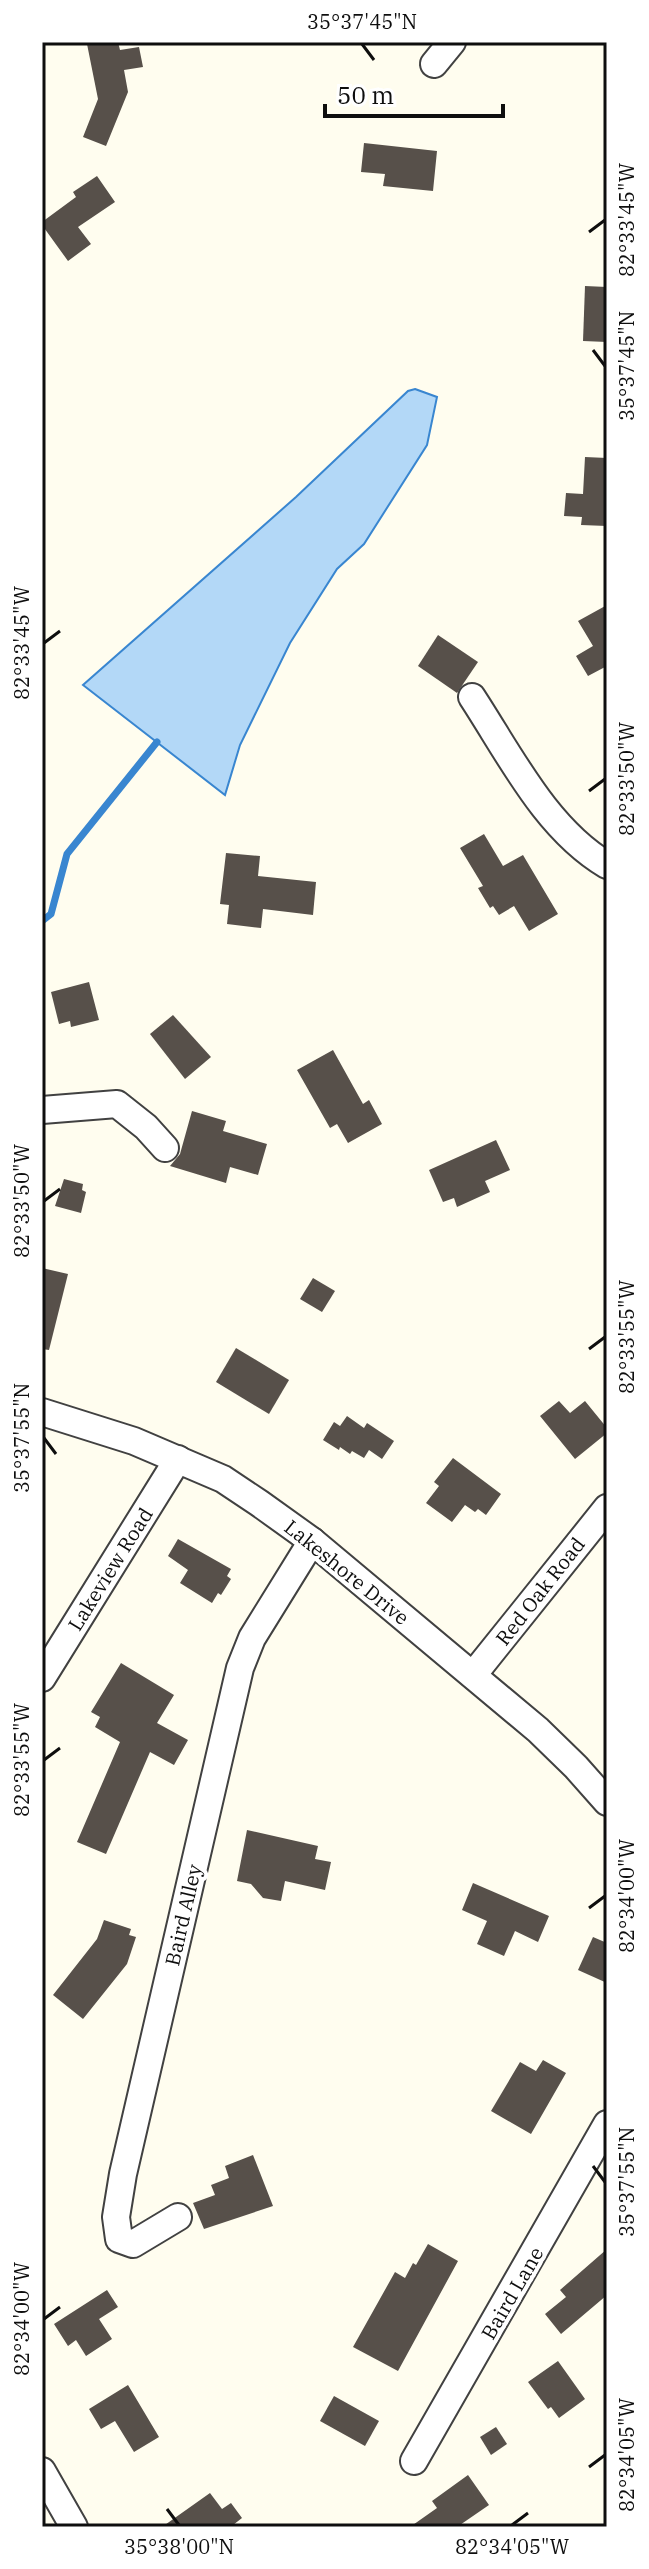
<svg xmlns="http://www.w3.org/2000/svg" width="649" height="2569" font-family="'IBM Plex Serif',serif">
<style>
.water{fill:#b3d8f7;stroke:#3986d0;stroke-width:2}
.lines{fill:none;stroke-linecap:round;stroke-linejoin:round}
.stream{stroke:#3986d0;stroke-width:7}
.building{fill:#57504a}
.minor-casing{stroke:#414141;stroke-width:30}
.minor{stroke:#fff;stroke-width:26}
.ticks{fill:none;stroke:#0e0e0e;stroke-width:3}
.labels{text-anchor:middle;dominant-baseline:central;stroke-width:8;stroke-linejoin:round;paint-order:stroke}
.street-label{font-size:20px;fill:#0e0e0e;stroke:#fff}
.neatline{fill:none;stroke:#0e0e0e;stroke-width:3}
.ticks-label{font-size:20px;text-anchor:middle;fill:#0e0e0e}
</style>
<rect width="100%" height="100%" fill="#fffdef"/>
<polygon class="water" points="415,389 437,397 427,445 364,544 337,569 290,643 240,745 225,795 83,685 296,497 408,391"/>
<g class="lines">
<polyline class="stream" points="42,921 51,914 67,854 157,742"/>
</g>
<g class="building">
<polygon points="98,42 118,42 120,50 139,47 143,67 124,70 128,92 106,146 83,137 98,99 87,44"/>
<polygon points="364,143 437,151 433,191 383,186 385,174 361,172"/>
<polygon points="97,176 115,202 78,227 91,244 68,261 42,225 42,222 76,197 73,192"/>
<polygon points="585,286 607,287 607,342 583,341"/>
<polygon points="585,457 607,458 607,526 581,525 582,517 564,516 566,493 583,494"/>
<polygon points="607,605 607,671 605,667 588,676 576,656 593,646 578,621"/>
<polygon points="438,635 478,662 457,693 418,666"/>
<polygon points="484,834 503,866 523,855 558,914 529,931 514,906 499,915 493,906 490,908 478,888 483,886 460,848"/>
<polygon points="226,853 260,856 258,876 316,882 313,915 263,909 261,928 227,924 229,905 220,904"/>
<polygon points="89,982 99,1020 71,1027 70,1021 59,1024 51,992"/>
<polygon points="173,1015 211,1057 185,1079 150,1034"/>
<polygon points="333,1050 363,1104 369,1100 382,1124 348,1143 337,1124 330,1128 297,1070"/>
<polygon points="192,1111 226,1121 223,1131 267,1144 258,1175 230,1167 226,1183 170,1166 180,1154"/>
<polygon points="496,1140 510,1170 485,1181 490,1192 457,1207 454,1198 443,1202 429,1170"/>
<polygon points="64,1179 83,1184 82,1190 86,1192 81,1213 55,1206"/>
<polygon points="42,1268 68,1274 49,1350 42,1349"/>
<polygon points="313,1278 335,1291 322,1312 300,1299"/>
<polygon points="236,1348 289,1380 269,1414 216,1382"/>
<polygon points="559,1401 570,1413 585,1401 607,1428 607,1433 575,1459 540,1416"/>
<polygon points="347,1416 364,1428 367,1423 394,1441 382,1459 369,1450 364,1458 352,1451 350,1454 340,1447 339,1450 323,1440 334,1422 340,1426"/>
<polygon points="453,1458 501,1494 486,1515 478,1509 475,1512 465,1505 452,1522 426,1503 439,1486 434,1482"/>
<polygon points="178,1539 231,1569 227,1576 231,1579 221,1595 218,1593 212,1603 180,1583 188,1570 168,1556"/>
<polygon points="121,1663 174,1695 157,1723 188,1740 174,1765 150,1752 106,1854 77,1842 120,1742 95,1727 100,1717 91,1712"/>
<polygon points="247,1830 318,1846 315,1859 331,1862 325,1890 285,1881 281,1901 263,1898 251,1884 237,1881"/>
<polygon points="473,1883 549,1916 538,1942 515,1931 504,1956 477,1944 487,1921 462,1910"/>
<polygon points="104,1920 131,1929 129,1935 136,1937 127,1964 83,2019 53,1995 97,1939"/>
<polygon points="593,1937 607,1943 607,1983 578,1970"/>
<polygon points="543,2060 566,2073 531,2134 491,2111 520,2062 536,2071"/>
<polygon points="253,2155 273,2206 204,2229 193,2203 215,2195 211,2185 229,2178 225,2166"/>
<polygon points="428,2244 458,2261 398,2371 353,2347 395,2272 405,2278 413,2263 416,2265"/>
<polygon points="607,2249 607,2295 561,2334 545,2314 566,2297 560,2290"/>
<polygon points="107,2290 118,2307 99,2319 112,2339 86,2356 76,2340 68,2346 54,2324"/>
<polygon points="558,2361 585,2399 559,2418 551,2407 548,2409 528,2382"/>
<polygon points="128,2385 159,2437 134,2452 115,2421 101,2429 89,2409"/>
<polygon points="334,2396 379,2421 365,2446 320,2421"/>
<polygon points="496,2427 507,2444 491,2455 480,2437"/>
<polygon points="468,2475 489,2505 457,2527 410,2527 437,2508 432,2501"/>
<polygon points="210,2493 222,2509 231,2503 242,2518 233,2525 235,2527 162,2527"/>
</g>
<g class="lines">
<defs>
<g id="minor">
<polyline points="434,64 452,42"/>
<path d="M472,697C510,755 546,829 607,865"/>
<polyline points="42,1110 117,1104 146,1127 165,1148"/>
<polyline points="42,1412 134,1441 223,1479 259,1503 312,1541 538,1730 576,1767 607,1802"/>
<polyline points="473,1675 607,1508"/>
<polyline points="42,1678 178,1459"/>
<polyline points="178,2217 133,2244 119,2239 116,2217 123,2174 240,1668 252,1638 312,1541"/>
<polyline points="414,2461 607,2124"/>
<polyline points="42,2471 74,2527"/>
</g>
</defs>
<use href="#minor" class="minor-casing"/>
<use href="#minor" class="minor"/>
</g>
<path class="ticks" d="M362,44L374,60M589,232L605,220M593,350L605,366M44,643L60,631M589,791L605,779M44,1201L60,1189M589,1349L605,1337M44,1438L56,1454M44,1760L60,1748M589,1908L605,1896M593,2166L605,2182M44,2319L60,2307M589,2467L605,2455M167,2509L179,2525M512,2525L528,2513"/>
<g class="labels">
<g class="street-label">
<text transform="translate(110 1569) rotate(-58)">Lakeview Road</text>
<text transform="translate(347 1572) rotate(39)">Lakeshore Drive</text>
<text transform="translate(540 1591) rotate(-52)">Red Oak Road</text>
<text transform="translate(183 1915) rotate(-77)">Baird Alley</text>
<text transform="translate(512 2293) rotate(-60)">Baird Lane</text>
</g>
</g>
<rect width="649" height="2569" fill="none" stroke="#ffffff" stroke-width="88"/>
<path d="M325 104v12h178v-12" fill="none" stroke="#0e0e0e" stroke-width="4"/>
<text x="337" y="104" font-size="24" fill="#0e0e0e" stroke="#ffffff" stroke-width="6" paint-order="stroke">50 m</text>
<rect x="44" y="44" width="561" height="2481" class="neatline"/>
<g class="ticks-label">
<text x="362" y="29">35°37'45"N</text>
<text transform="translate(627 220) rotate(-90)" y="7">82°33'45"W</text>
<text transform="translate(627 366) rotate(-90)" y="7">35°37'45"N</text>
<text transform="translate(22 643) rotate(-90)" y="7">82°33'45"W</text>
<text transform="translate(627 779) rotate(-90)" y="7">82°33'50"W</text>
<text transform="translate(22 1201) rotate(-90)" y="7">82°33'50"W</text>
<text transform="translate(627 1337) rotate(-90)" y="7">82°33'55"W</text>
<text transform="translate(22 1438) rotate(-90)" y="7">35°37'55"N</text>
<text transform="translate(22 1760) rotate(-90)" y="7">82°33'55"W</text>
<text transform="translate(627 1896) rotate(-90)" y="7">82°34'00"W</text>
<text transform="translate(627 2182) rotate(-90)" y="7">35°37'55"N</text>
<text transform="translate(22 2319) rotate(-90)" y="7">82°34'00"W</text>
<text transform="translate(627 2455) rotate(-90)" y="7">82°34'05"W</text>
<text x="179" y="2554">35°38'00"N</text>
<text x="512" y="2554">82°34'05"W</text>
</g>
</svg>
